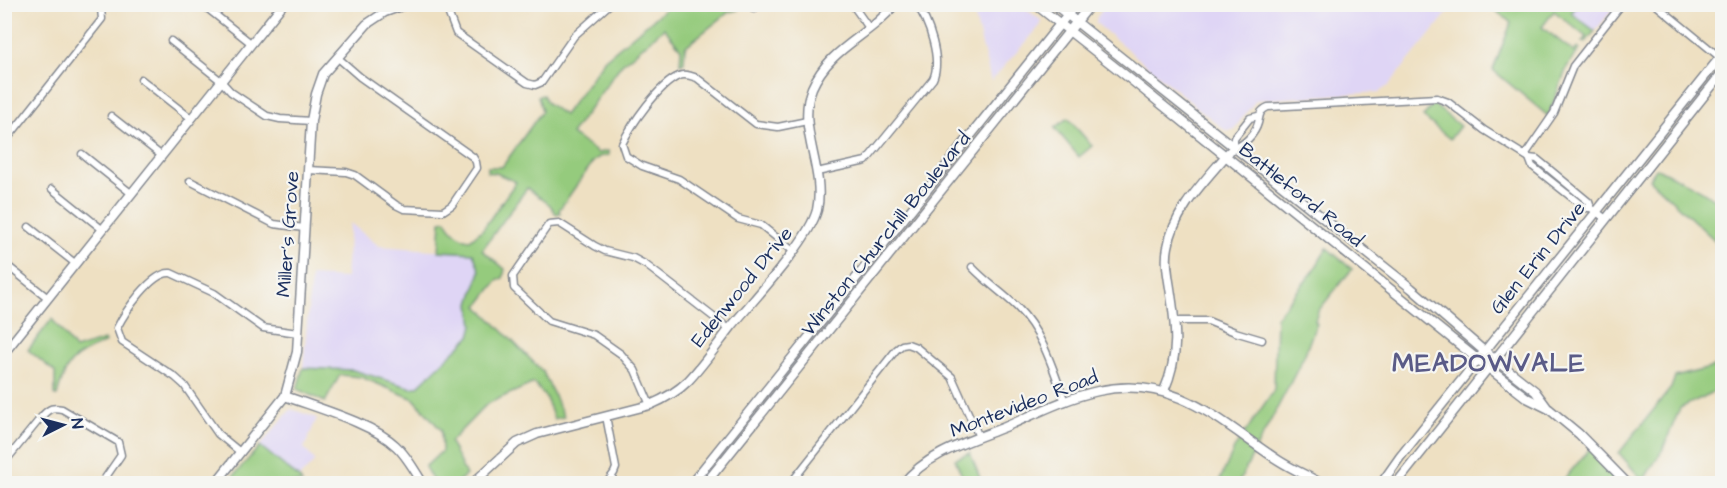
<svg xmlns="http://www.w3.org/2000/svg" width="1727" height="488" font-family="'Architects Daughter',sans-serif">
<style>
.built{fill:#dfd5f5}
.green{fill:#95cb7d;stroke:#587d6e;stroke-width:1.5}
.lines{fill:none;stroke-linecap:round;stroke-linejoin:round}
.street-casing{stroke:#848890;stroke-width:9}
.secondary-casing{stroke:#848890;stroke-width:11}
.street{stroke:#fff;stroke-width:6}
.secondary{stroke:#fff;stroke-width:8}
.labels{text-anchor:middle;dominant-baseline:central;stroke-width:4.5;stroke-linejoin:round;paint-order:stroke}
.street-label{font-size:20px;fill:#1b2f5e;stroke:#f6f6f2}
.district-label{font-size:26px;font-weight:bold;letter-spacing:1.5px;fill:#5a5b87;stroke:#f6f6f2}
</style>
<rect width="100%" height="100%" fill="#f6f6f2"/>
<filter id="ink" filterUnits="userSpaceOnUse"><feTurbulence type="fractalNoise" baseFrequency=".0167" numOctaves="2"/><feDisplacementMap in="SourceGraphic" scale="12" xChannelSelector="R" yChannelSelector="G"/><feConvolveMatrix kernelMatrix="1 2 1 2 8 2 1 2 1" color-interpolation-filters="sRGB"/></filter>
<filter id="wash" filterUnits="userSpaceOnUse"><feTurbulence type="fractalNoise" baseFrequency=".008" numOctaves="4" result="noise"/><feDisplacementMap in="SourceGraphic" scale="24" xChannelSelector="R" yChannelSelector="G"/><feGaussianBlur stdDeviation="1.35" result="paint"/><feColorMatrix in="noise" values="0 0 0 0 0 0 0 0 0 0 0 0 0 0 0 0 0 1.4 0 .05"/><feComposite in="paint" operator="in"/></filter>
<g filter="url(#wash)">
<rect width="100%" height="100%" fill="#eee0c2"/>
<g class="built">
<polygon points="972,5 1020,5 1042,21 1040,26 991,81"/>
<polygon points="1106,5 1106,4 1454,5 1388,86 1379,92 1256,100 1234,129 1230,131 1225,130 1199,109 1096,23 1097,17"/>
<polygon points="1578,5 1616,5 1595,31 1571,12"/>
<polygon points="350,223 379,246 473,253 480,271 470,304 473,325 470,336 418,386 412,388 353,370 303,368 311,276 346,278"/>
<polygon points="291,409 317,418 304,448 315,461 299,478 260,446"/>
</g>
<g class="green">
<path d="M729,5L738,7V10L729,12L685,47L684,62L680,64L681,49L664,28L621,65L571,134L598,153L608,151L609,155L599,157L593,162L559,210L560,213L556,214L550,205L527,188L482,250L505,269L503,278L497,281L478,306L543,372L564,417L554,419L546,398L534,383L487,404L450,442L466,475L456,483H434L425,467L442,451L441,430L414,399L361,377L340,375L325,402L297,389L303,368L353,370L412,388L418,386L470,336L473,325L470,304L480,271L473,253L439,251L441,221L446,220C450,229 460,239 470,240L483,229L516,182L496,173L487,172L488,167H502L542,111L538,96L543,95L547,103L564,115L605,59L670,5Z"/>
<polygon points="1526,5 1578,5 1571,13 1595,31 1585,43 1582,42 1586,37 1554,11 1542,27 1574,52 1578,47 1580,49 1568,65 1548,116 1493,70 1511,23 1489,5 1505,5 1510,8"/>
<polygon points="1433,104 1460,126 1450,139 1423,117"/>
<polygon points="1068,118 1092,146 1079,157 1055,128"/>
<path d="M1657,168C1679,180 1706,189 1722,207V247L1649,179Z"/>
<path d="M1327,248L1352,269L1318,311L1315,321L1317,324C1310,336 1308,350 1301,362C1281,403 1258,442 1239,483L1218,484L1235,447L1274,390L1276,317L1313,272Z"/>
<path d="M52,319L75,349L104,340L106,342C72,358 67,359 57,396H55V372L28,350Z"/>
<polygon points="1722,365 1722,388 1680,408 1662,451 1643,481 1619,453 1671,388 1675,377"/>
<polygon points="260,446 299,478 302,483 227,483"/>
<polygon points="1592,446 1628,484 1560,484"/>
<polygon points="970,453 982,483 965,483 955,459"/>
</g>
</g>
<g filter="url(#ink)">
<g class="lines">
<defs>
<g id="street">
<polyline points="445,4 456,33 527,83 535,85 542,82 574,36 610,4"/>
<polyline points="852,4 869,28"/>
<polyline points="1655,4 1722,59"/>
<polyline points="203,5 252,44"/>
<polyline points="754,9 758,4"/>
<polyline points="4,11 10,4"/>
<polyline points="171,41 221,81 231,92 267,116 280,119 311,121"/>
<polyline points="141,79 192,119"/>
<polyline points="111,116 162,156"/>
<path d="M1258,116L1250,118L1234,138V148C1244,145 1255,134 1258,123C1260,115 1259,111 1268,107L1437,98L1448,102L1484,130L1529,158L1537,159L1589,202L1591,208L1606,219"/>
<polyline points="4,143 102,19 101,9 97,4"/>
<polyline points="82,154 132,194"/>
<polyline points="1525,155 1554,113 1573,66 1622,4"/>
<polyline points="1529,158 1532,166 1585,208 1591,208"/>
<polyline points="308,170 346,172 355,175 396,205 404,209 443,211 452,205 477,168 476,162 473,157 360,77 337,57"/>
<path d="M817,172L866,161L933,79C942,60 929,21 916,4"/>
<polyline points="190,181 274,224 304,228"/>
<polyline points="52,189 103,230"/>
<polyline points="29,227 76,264"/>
<path d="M793,251L761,225L738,219L679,179L642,166L626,156L622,144C631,125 659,84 679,76C685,73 691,76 697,78L756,124L778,127L807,121"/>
<polyline points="4,263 48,298"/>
<path d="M972,267C986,282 1003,293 1017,307C1043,333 1053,369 1065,402"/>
<polyline points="1175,321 1208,321 1235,332 1262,340"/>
<polyline points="650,405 635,370 621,354 594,335 549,321 514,288 513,276 549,224 559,223 595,246 605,251 633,258 646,265 729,329"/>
<path d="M240,452L218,434L184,385L175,377L122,342L117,328C125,312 152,271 171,273L214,293L263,328L298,333"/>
<path d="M4,463L43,415C50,408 53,407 62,409L118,442L121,455L101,484"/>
<polyline points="606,484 614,473 616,468 606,416"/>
<polyline points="790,484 896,350 902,345 908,344 916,347 952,377 979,437"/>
</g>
<g id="secondary">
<polyline points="1035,4 1129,78 1487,367 1527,398 1549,409 1579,434 1628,484"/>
<polyline points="1054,4 1411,288 1484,351 1535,391 1546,406"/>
<polyline points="4,353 283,4"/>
<path d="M1164,391C1180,354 1176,327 1170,288C1168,275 1165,261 1168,247C1174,210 1206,180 1229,152"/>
<path d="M285,396C317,408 372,423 396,446C407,456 415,471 423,484"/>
<polyline points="215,484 285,396 297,352 311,121 316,94 323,74 367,24 385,12 407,4"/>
<path d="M472,484L517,443L537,434L650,405C664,399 677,392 688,381C704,364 717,345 731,327C753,300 809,241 817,210C826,169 796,128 812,88C830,47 869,37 895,4"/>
<polyline points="691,484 1076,4"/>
<polyline points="705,484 1091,4"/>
<path d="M903,484C927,453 970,441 1005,427C1035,414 1066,398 1098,391C1175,374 1220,422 1278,460C1292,469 1308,476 1322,484"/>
<polyline points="1381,484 1400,457 1722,55"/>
<polyline points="1396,484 1722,73"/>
</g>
</defs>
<use href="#street" class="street-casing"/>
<use href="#secondary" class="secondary-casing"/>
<use href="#street" class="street"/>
<use href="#secondary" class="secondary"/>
</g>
</g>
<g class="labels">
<g class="street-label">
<text transform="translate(1301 195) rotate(39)">Battleford Road</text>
<text transform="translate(288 234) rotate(-86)">Miller's Grove</text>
<text transform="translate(886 234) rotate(-51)">Winston Churchill Boulevard</text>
<text transform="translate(1538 258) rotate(-51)">Glen Erin Drive</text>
<text transform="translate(742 287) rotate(-51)">Edenwood Drive</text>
<text transform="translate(1024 404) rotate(-21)">Montevideo Road</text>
</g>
<g class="district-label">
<text x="1489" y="363">MEADOWVALE</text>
</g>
</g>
<rect width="1727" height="488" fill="none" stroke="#f6f6f2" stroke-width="24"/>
<g transform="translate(63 425) rotate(84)" stroke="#f6f6f2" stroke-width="4.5" paint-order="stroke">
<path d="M0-4.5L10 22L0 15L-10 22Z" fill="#1b2f5e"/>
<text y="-9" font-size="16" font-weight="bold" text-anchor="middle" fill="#1b2f5e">N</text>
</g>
</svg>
